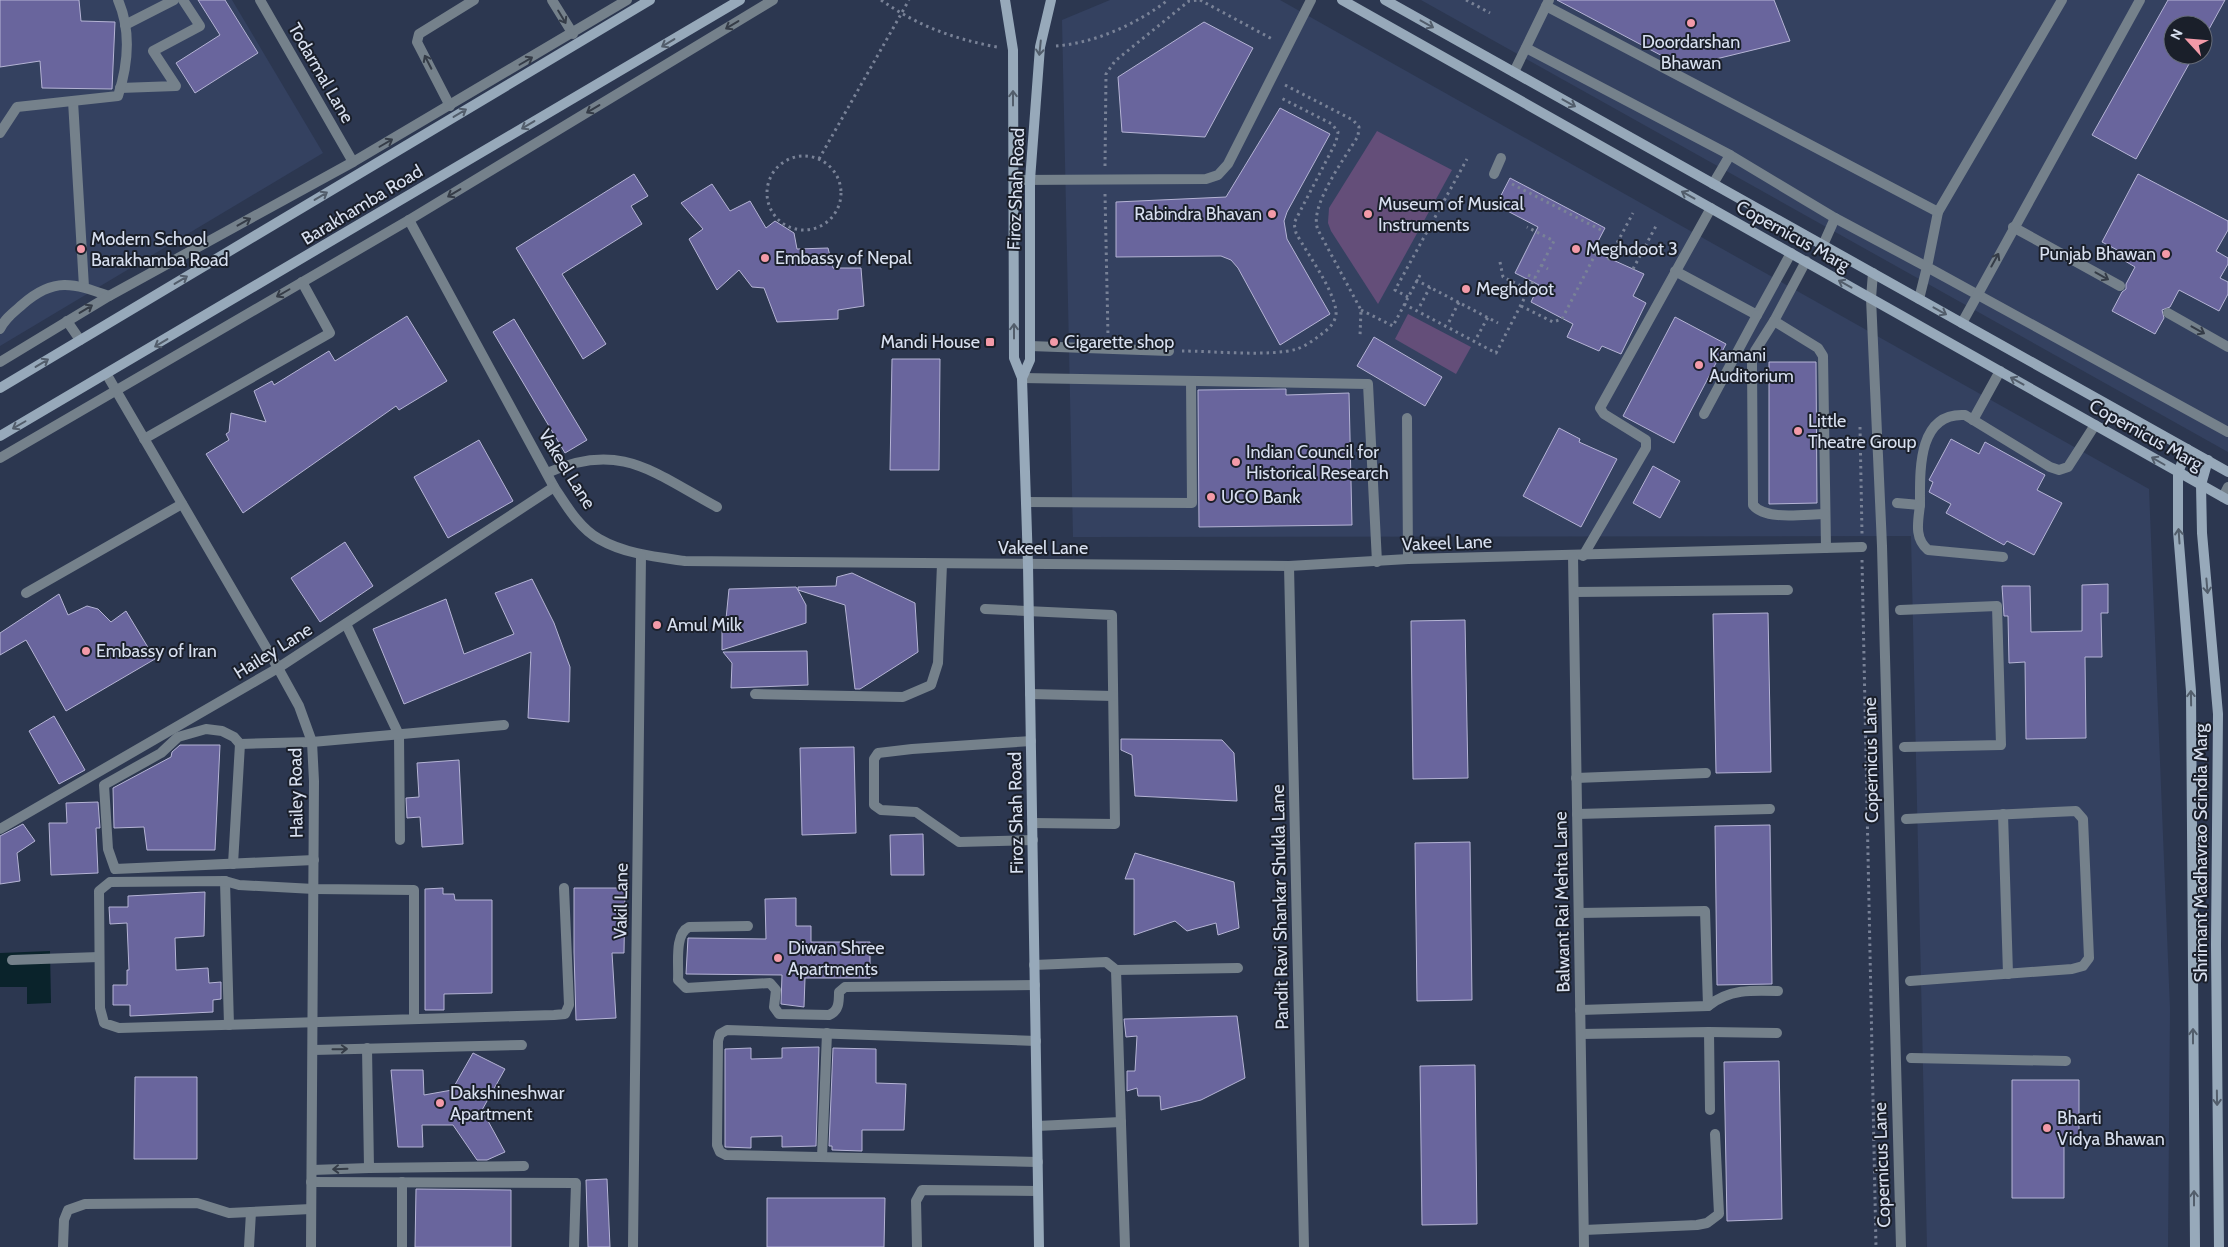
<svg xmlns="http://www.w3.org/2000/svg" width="2228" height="1247" font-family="Cabin,sans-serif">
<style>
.built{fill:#344160;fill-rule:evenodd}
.green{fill:#644e79}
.water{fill:#0a232b}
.building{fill:#69659d;stroke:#b5b4d5}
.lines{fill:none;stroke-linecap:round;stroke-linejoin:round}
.path{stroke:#798297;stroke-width:3;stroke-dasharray:2.5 4;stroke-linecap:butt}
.lane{stroke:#75818b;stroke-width:10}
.street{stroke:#75818b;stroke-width:10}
.secondary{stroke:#97a9ba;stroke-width:10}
.oneway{stroke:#353c47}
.oneway2{stroke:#525d6b}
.poi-dot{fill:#f39aa8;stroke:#1a1f2a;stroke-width:2}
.labels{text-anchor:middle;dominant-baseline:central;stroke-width:4;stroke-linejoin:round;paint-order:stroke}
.poi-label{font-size:18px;fill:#d8e0f0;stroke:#1a1f2a;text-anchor:start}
.street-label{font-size:18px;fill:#d8e0f0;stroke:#1a1f2a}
</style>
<rect width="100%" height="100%" fill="#2c3750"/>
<g class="built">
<polygon points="0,0 232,0 323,153 0,346"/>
<polygon points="1110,0 1280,0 2149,489 2170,1009 2168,1247 1927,1247 1911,536 1073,537 1062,20"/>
<path d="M1421,0H2228V452ZM2173,25H2203V55H2173Z"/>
</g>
<g class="green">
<polygon points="1377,131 1452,170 1378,304 1331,231 1328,223 1329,208"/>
<polygon points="1408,314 1471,347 1456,374 1395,339"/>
</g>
<polygon class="water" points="50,951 51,1003 27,1004 27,987 0,987 0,953"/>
<g class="building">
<polygon points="0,0 79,0 81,21 115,22 112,89 42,88 40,61 0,67"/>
<polygon points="198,0 225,0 258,53 195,93 176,63 220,35"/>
<polygon points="1557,0 1774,0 1790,41 1683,67"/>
<polygon points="2168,0 2225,0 2203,40 2203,25 2173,25 2173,55 2194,55 2136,159 2092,135"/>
<polygon points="1204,22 1253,48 1205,137 1122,132 1118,77"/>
<polygon points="1280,108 1330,134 1287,212 1284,221 1287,239 1330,314 1280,345 1238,268 1231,260 1221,256 1116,257 1116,202 1226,197"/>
<polygon points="634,174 648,196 631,206 642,224 562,274 606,344 583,359 516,248"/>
<polygon points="2138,174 2228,221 2228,230 2216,251 2228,258 2228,264 2220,278 2228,282 2228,294 2219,311 2179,290 2170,307 2162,310 2164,318 2155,334 2112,311 2122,292 2126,289 2126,284 2135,267 2120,258 2123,253 2102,242"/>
<polygon points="1510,178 1605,228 1593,251 1644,274 1633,296 1646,303 1621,354 1602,346 1599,351 1567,337 1573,324 1531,302 1539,285 1515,273 1538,227 1496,205"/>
<polygon points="712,184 730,211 750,201 766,228 775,221 794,233 797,249 828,248 833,268 861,268 864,306 838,310 838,319 777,322 764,288 752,287 739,270 717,290 689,239 703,229 681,203"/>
<polygon points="407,316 447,381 399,410 396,406 243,513 206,454 229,440 226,434 229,432 231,413 266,422 254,391 272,381 274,385 329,351 335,361"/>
<polygon points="1675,317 1726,344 1674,443 1623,416"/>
<polygon points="514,319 587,440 565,453 493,332"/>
<polygon points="1374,337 1442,377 1425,406 1357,366"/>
<polygon points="892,359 940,359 939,470 890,470"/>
<polygon points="1769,362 1816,362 1817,503 1769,504"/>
<polygon points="1286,389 1286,395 1349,393 1352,525 1199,527 1198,390"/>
<polygon points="1559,428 1580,439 1579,442 1617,459 1581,527 1523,496"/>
<polygon points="1951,439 1979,454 1985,442 2045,475 2037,490 2062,503 2034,555 2007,541 2004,545 1946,513 1951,504 1929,492 1933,482 1929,480"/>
<polygon points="479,440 513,501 448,538 414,477"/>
<polygon points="1653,466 1680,481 1660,518 1633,503"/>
<polygon points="345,542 373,586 320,622 291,578"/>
<polygon points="852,573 915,603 918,652 860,689 855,689 845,605 798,590 806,605 806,623 722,650 722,626 726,619 729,589 796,587 798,590 798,587 836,586 837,577"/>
<polygon points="532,579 554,623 570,667 569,722 528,718 531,652 404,704 373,629 446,599 464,654 514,634 495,593"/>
<polygon points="2108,584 2108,613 2101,613 2102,657 2085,657 2086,738 2026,739 2025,662 2009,663 2008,616 2004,616 2002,586 2030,586 2031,632 2082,631 2082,585"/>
<polygon points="59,594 68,615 87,606 98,609 111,622 126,611 155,659 66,711 26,640 0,655 0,633"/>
<polygon points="1768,613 1771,772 1716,773 1713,614"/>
<polygon points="1465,620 1468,778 1413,779 1411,621"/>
<polygon points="807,651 808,685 731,688 732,663 723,652"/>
<polygon points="54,716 85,770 59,784 29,731"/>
<polygon points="1121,739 1222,740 1234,753 1237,801 1135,796 1132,755 1121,750"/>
<polygon points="180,745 220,745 215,850 147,850 144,827 114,828 113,788 171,757 172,752"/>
<polygon points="854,747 856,833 802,835 800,748"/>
<polygon points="459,760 463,844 422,847 420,817 407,818 406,798 419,797 417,763"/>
<polygon points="98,802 100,828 96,828 98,873 51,875 49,823 67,823 66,803"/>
<polygon points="23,824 35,841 17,853 20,881 0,884 0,836"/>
<polygon points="1770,825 1772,984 1717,985 1715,826"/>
<polygon points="923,834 924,875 891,875 890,835"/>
<polygon points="1470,842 1472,1000 1417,1001 1415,843"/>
<polygon points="1135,853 1234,882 1239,928 1218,935 1216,923 1187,931 1175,921 1134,935 1134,879 1125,879"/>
<polygon points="443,888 443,894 454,894 455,900 492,900 492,993 444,994 444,1010 425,1010 425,889"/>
<polygon points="574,888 625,888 624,953 612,953 616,1018 576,1020 574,952"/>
<polygon points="205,892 204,936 175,938 176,970 208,968 209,983 221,982 221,999 213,1000 213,1012 130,1016 130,1005 113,1005 113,985 127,985 127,970 129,970 127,923 110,924 109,907 128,907 128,896"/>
<polygon points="796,898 796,926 811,926 811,942 870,942 870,978 805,978 804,1007 781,1004 782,975 686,974 688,938 766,939 765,899"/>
<polygon points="1237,1016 1245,1078 1201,1100 1161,1110 1160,1096 1138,1096 1137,1088 1127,1091 1127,1071 1135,1071 1137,1036 1126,1037 1124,1019"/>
<polygon points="819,1047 816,1146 782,1147 782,1136 751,1137 751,1148 725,1147 725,1049 751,1048 751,1059 782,1058 782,1048"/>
<polygon points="833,1048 876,1049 876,1083 906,1084 904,1130 862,1130 862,1151 832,1150 832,1146 829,1146"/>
<polygon points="473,1053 505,1069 482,1110 505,1152 487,1160 477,1160 453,1125 422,1125 423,1147 398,1147 391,1070 423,1070 424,1095 452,1090"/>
<polygon points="1779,1061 1782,1219 1727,1221 1724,1062"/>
<polygon points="1475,1065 1477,1224 1422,1225 1420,1066"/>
<polygon points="135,1077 197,1077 197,1159 134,1159"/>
<polygon points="2012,1080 2079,1080 2079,1136 2064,1136 2064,1198 2012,1198"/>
<polygon points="607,1179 610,1247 588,1247 586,1180"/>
<polygon points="416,1189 511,1190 511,1247 415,1247"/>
<polygon points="767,1198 885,1198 884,1247 767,1247"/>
</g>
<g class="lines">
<g class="path">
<path d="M881,0C918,26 954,39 997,47"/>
<polyline points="1200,0 1274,40"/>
<polyline points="1466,0 1490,13"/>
<path d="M1056,46C1095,43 1137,24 1168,0"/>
<path d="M1285,85L1353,120L1359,127L1358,136C1345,158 1308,207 1318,230L1361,310L1360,336"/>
<circle cx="804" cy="193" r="37"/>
<polyline points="819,159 909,0"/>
<polyline points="1105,166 1106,74 1115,61 1189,1 1198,0"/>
<polyline points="1512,184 1601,230"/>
<polyline points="1105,194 1108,336"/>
<polyline points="1608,260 1633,213"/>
<polyline points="1500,262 1503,277 1529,290"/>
<polyline points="1541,265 1548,269"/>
<polyline points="1633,269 1656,226"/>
<polyline points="1528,275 1535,278"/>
<polyline points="1416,280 1498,323"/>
<polyline points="1408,297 1395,290 1467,159"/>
<polyline points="1404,304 1496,353 1554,241 1527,227"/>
<polyline points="1420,306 1430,287"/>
<polyline points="1521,306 1553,322 1562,319 1599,247"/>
<polyline points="1361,310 1393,326 1420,275"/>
<polyline points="1449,322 1459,302"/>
<polyline points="1477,337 1488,317"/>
<path d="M1182,351C1213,351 1270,357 1297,349C1306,346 1315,339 1323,333C1330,328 1337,320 1336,311C1333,288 1308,255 1296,233L1294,223L1336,142L1338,132L1332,124L1279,97"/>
<polyline points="1860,427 1862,534"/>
<polyline points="1862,560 1876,1247"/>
</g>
<g class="lane">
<polyline points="552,0 573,34"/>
<polyline points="1546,6 1938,212 1927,267 2228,432"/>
<polyline points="125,25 174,0"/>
<polyline points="1526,48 1730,155 1835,218 1927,267 1919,299"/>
<polyline points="1514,72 1549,0"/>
<polyline points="120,88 176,86 153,51 200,26 183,0"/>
<polyline points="73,101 84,287"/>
<polyline points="450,106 417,42 419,34 474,0"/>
<path d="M0,133L17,107L118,96C128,65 131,30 118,0"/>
<polyline points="1494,174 1501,158"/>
<polyline points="1013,180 1206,179 1218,175 1228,164 1311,0"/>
<polyline points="1713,184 1730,155"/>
<polyline points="1938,212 2062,0"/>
<polyline points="2013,227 2120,286"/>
<polyline points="1823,245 1835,218"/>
<polyline points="1806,261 1774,321 1818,348 1823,356 1826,548"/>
<polyline points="1675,271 1757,315 1791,253"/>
<polyline points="2168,313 2228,347"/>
<path d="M1774,321L1755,351L1752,362L1753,505C1766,521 1805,514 1825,514"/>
<polyline points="1962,323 2140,0"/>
<path d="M0,329C5,318 14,312 23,304C54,277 73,283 109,296"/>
<polyline points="1030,346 1169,351"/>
<polyline points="1022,378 1368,384 1377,562"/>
<polyline points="1704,414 1757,315"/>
<polyline points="1407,418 1408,559"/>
<polyline points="1973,420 2000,371"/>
<polyline points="144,439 330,333 302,282"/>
<path d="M547,473C620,440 654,473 717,507"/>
<polyline points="2223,497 2228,487"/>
<polyline points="1026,502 1192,503 1191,381"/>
<path d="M1897,503L1920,505C1920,472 1917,412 1965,415L2050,467L2059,470L2068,467L2095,425"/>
<path d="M1920,505C1918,522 1914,538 1928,550L2003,557"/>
<polyline points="1583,556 1646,448 1646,440 1604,414 1600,408 1711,208"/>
<polyline points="1574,592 1788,590"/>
<polyline points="26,593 182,504"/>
<polyline points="985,609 1112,615 1115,824 1032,823"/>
<polyline points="1900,610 1997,606 2001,745 1904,747"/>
<polyline points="346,624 399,735 400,840"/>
<polyline points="755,694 903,697 931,685 938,663 942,564"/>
<polyline points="1030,694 1113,696"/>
<polyline points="1031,741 912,749 878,753 874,759 874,805 881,810 916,812 959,842 1033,840"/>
<polyline points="1576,778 1706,773"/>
<polyline points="1577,814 1770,809"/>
<polyline points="2003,814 2008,974"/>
<polyline points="1906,819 2076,811 2083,819 2089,958 2083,966 2072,969 1910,981"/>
<polyline points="314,860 115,869 108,849 104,785 161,753 178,737 206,729 222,731 234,737 240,744 312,742 504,725"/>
<polyline points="233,864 240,744"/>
<polyline points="225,881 229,1025"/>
<polyline points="1579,913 1705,911 1708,1006 1580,1010"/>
<polyline points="12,960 99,957"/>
<polyline points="1034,965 1106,962 1116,970 1125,1247"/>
<polyline points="1116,970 1238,968"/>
<path d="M1708,1006C1729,989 1752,990 1778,991"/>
<polyline points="414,1019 414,890 314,889 239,885 225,881 110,882 99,891 100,1008 104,1023 119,1028 554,1015 565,1014 569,1005 564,888"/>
<polyline points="1709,1032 1777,1033"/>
<polyline points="1581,1034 1709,1032 1710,1110"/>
<polyline points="367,1048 369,1168 524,1166"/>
<polyline points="313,1050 522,1045"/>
<polyline points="1911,1058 2066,1061"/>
<polyline points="1037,1126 1121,1122"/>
<polyline points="312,1170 369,1168"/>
<polyline points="311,1182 576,1183 574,1247"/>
<polyline points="1584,1230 1697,1225 1707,1223 1719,1214 1715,1134"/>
<polyline points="63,1247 64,1220 68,1210 85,1204 197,1203 229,1213 311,1209"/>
<polyline points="249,1247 251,1212"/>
<polyline points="402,1247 402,1182"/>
<polyline points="917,1247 916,1201 922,1190 1038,1191"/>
</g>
<g class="street">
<polyline points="260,0 353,162"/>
<path d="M409,220L554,487C566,505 579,528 599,539C625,554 656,557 685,561L1289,566L1408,559L1862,547"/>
<polyline points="1873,273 1871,298 1882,546 1901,1247"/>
<polyline points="67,321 80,340"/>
<polyline points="0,362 109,296 353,162 627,0"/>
<polyline points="107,375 278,668 299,706 312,742 314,781 311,1247"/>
<polyline points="0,458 409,220 773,0"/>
<polyline points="1573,556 1584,1247"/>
<polyline points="1289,566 1304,1247"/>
<polyline points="0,829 278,668 554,487"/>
<path d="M748,926L689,927C674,934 679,964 678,980L686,988L770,983L776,990L774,1007L779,1014L829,1015C839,1011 839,1002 839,992L845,987L1035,985"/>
<polyline points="1036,1041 727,1030 720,1034 718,1041 717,1145 720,1152 726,1155 1038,1162"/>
<polyline points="822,1157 827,1033"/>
<polyline points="633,1247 641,555"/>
</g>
<g class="secondary">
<polyline points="1005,0 1013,50 1014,358 1022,378 1028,565 1039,1247"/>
<polyline points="1342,0 2228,500"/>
<polyline points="1385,0 2228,472"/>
<polyline points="1022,378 1030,360 1030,180 1040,47 1051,0"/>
<polyline points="0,388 650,0"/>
<polyline points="0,436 740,0"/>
<polyline points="2187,449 2178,473 2178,531 2191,691 2195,1247"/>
<polyline points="2208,460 2201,485 2202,533 2218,714 2216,945 2219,1247"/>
</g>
</g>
<defs><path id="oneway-shaft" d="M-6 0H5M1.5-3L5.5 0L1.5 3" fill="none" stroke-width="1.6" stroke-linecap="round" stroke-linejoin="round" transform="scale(1.25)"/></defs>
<g class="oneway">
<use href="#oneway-shaft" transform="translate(562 17) rotate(59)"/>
<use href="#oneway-shaft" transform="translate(732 25) rotate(149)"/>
<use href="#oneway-shaft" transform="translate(526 61) rotate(-30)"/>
<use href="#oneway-shaft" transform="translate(428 62) rotate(-117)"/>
<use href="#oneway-shaft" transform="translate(593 109) rotate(149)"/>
<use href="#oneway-shaft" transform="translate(386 143) rotate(-30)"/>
<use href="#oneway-shaft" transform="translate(454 193) rotate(149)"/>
<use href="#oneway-shaft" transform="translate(244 222) rotate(-29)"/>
<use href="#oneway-shaft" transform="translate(1995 260) rotate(-61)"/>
<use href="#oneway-shaft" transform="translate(2102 276) rotate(29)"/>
<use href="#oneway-shaft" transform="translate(283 293) rotate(150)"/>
<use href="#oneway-shaft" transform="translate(86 309) rotate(-31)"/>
<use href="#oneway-shaft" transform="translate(2198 330) rotate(29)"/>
<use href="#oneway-shaft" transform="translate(340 1049) rotate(-1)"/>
<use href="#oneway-shaft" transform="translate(340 1169) rotate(178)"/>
</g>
<g class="oneway2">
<use href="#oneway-shaft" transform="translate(1427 24) rotate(29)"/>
<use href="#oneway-shaft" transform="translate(668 43) rotate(149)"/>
<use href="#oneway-shaft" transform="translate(1040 48) rotate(96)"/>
<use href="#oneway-shaft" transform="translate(1013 98) rotate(-90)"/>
<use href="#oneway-shaft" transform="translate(1569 103) rotate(29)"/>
<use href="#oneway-shaft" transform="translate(460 113) rotate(-31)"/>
<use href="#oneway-shaft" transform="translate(528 125) rotate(149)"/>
<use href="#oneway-shaft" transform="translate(1688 195) rotate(-151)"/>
<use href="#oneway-shaft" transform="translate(321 196) rotate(-31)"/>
<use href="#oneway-shaft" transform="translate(181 280) rotate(-31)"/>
<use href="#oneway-shaft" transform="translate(1845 284) rotate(-151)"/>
<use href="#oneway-shaft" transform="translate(1940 311) rotate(29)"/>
<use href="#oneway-shaft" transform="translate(1014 331) rotate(-90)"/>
<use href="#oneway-shaft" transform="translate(161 343) rotate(149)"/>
<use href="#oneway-shaft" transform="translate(42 363) rotate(-31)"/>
<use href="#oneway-shaft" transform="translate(2017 381) rotate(-151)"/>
<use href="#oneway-shaft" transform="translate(19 425) rotate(150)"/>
<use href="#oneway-shaft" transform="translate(2158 461) rotate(-150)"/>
<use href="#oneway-shaft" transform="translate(2179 536) rotate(-94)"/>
<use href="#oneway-shaft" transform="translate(2207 586) rotate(85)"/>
<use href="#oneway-shaft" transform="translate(2191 698) rotate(-91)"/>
<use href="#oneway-shaft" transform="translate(2193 1036) rotate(-90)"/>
<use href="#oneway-shaft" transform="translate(2217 1098) rotate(89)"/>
<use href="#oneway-shaft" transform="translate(2194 1198) rotate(-90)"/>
</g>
<g class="poi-dot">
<circle cx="1691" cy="23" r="5"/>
<circle cx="1272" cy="214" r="5"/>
<circle cx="1368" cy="214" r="5"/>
<circle cx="81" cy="249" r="5"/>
<circle cx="1576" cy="249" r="5"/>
<circle cx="2166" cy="254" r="5"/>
<circle cx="765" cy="258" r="5"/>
<circle cx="1466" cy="289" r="5"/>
<rect x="985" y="337" width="10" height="10" rx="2.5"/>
<circle cx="1054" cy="342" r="5"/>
<circle cx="1699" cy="365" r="5"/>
<circle cx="1798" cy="431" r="5"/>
<circle cx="1236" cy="462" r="5"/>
<circle cx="1211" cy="497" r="5"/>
<circle cx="657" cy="625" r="5"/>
<circle cx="86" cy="651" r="5"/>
<circle cx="778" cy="958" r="5"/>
<circle cx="440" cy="1103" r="5"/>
<circle cx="2047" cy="1128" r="5"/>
</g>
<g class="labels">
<g class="poi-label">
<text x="1691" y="42" text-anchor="middle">Doordarshan<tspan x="1691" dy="21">Bhawan</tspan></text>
<text x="1378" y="204">Museum of Musical<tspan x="1378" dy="21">Instruments</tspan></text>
<text x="1262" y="214" text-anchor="end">Rabindra Bhavan</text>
<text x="91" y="239">Modern School<tspan x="91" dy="21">Barakhamba Road</tspan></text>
<text x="1586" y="249">Meghdoot 3</text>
<text x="2156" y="254" text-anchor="end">Punjab Bhawan</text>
<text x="775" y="258">Embassy of Nepal</text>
<text x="1476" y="289">Meghdoot</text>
<text x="980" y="342" text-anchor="end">Mandi House</text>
<text x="1064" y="342">Cigarette shop</text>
<text x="1709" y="355">Kamani<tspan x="1709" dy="21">Auditorium</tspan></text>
<text x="1808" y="421">Little<tspan x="1808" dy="21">Theatre Group</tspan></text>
<text x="1246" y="452">Indian Council for<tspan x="1246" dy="21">Historical Research</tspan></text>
<text x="1221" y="497">UCO Bank</text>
<text x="667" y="625">Amul Milk</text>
<text x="96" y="651">Embassy of Iran</text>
<text x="788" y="948">Diwan Shree<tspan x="788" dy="21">Apartments</tspan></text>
<text x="450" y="1093">Dakshineshwar<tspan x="450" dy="21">Apartment</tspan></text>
<text x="2057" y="1118">Bharti<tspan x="2057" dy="21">Vidya Bhawan</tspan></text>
</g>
<g class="street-label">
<text transform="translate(321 73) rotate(60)">Todarmal Lane</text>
<text transform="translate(1016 189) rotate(-88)">Firoz Shah Road</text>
<text transform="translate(362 205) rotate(-31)">Barakhamba Road</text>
<text transform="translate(1793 236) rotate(29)">Copernicus Marg</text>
<text transform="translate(2146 435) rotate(29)">Copernicus Marg</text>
<text transform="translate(567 469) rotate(58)">Vakeel Lane</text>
<text transform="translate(1447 543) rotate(-2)">Vakeel Lane</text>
<text x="1043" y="548">Vakeel Lane</text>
<text transform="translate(273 651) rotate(-32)">Hailey Lane</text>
<text transform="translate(1871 760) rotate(-91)">Copernicus Lane</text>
<text transform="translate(296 793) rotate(-91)">Hailey Road</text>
<text transform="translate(1016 813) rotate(-91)">Firoz Shah Road</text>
<text transform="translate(2201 853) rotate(-90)">Shrimant Madhavrao Scindia Marg</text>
<text transform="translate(621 901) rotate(-89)">Vakil Lane</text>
<text transform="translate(1562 902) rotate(-91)">Balwant Rai Mehta Lane</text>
<text transform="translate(1280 907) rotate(-91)">Pandit Ravi Shankar Shukla Lane</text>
<text transform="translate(1882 1165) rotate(-92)">Copernicus Lane</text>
</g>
</g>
<g transform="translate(2188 40) rotate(296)"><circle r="24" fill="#1a1f2a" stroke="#666c79"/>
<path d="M0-4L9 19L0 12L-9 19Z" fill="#f39aa8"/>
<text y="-8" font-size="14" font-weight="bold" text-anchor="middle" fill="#d8e0f0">N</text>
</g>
</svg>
